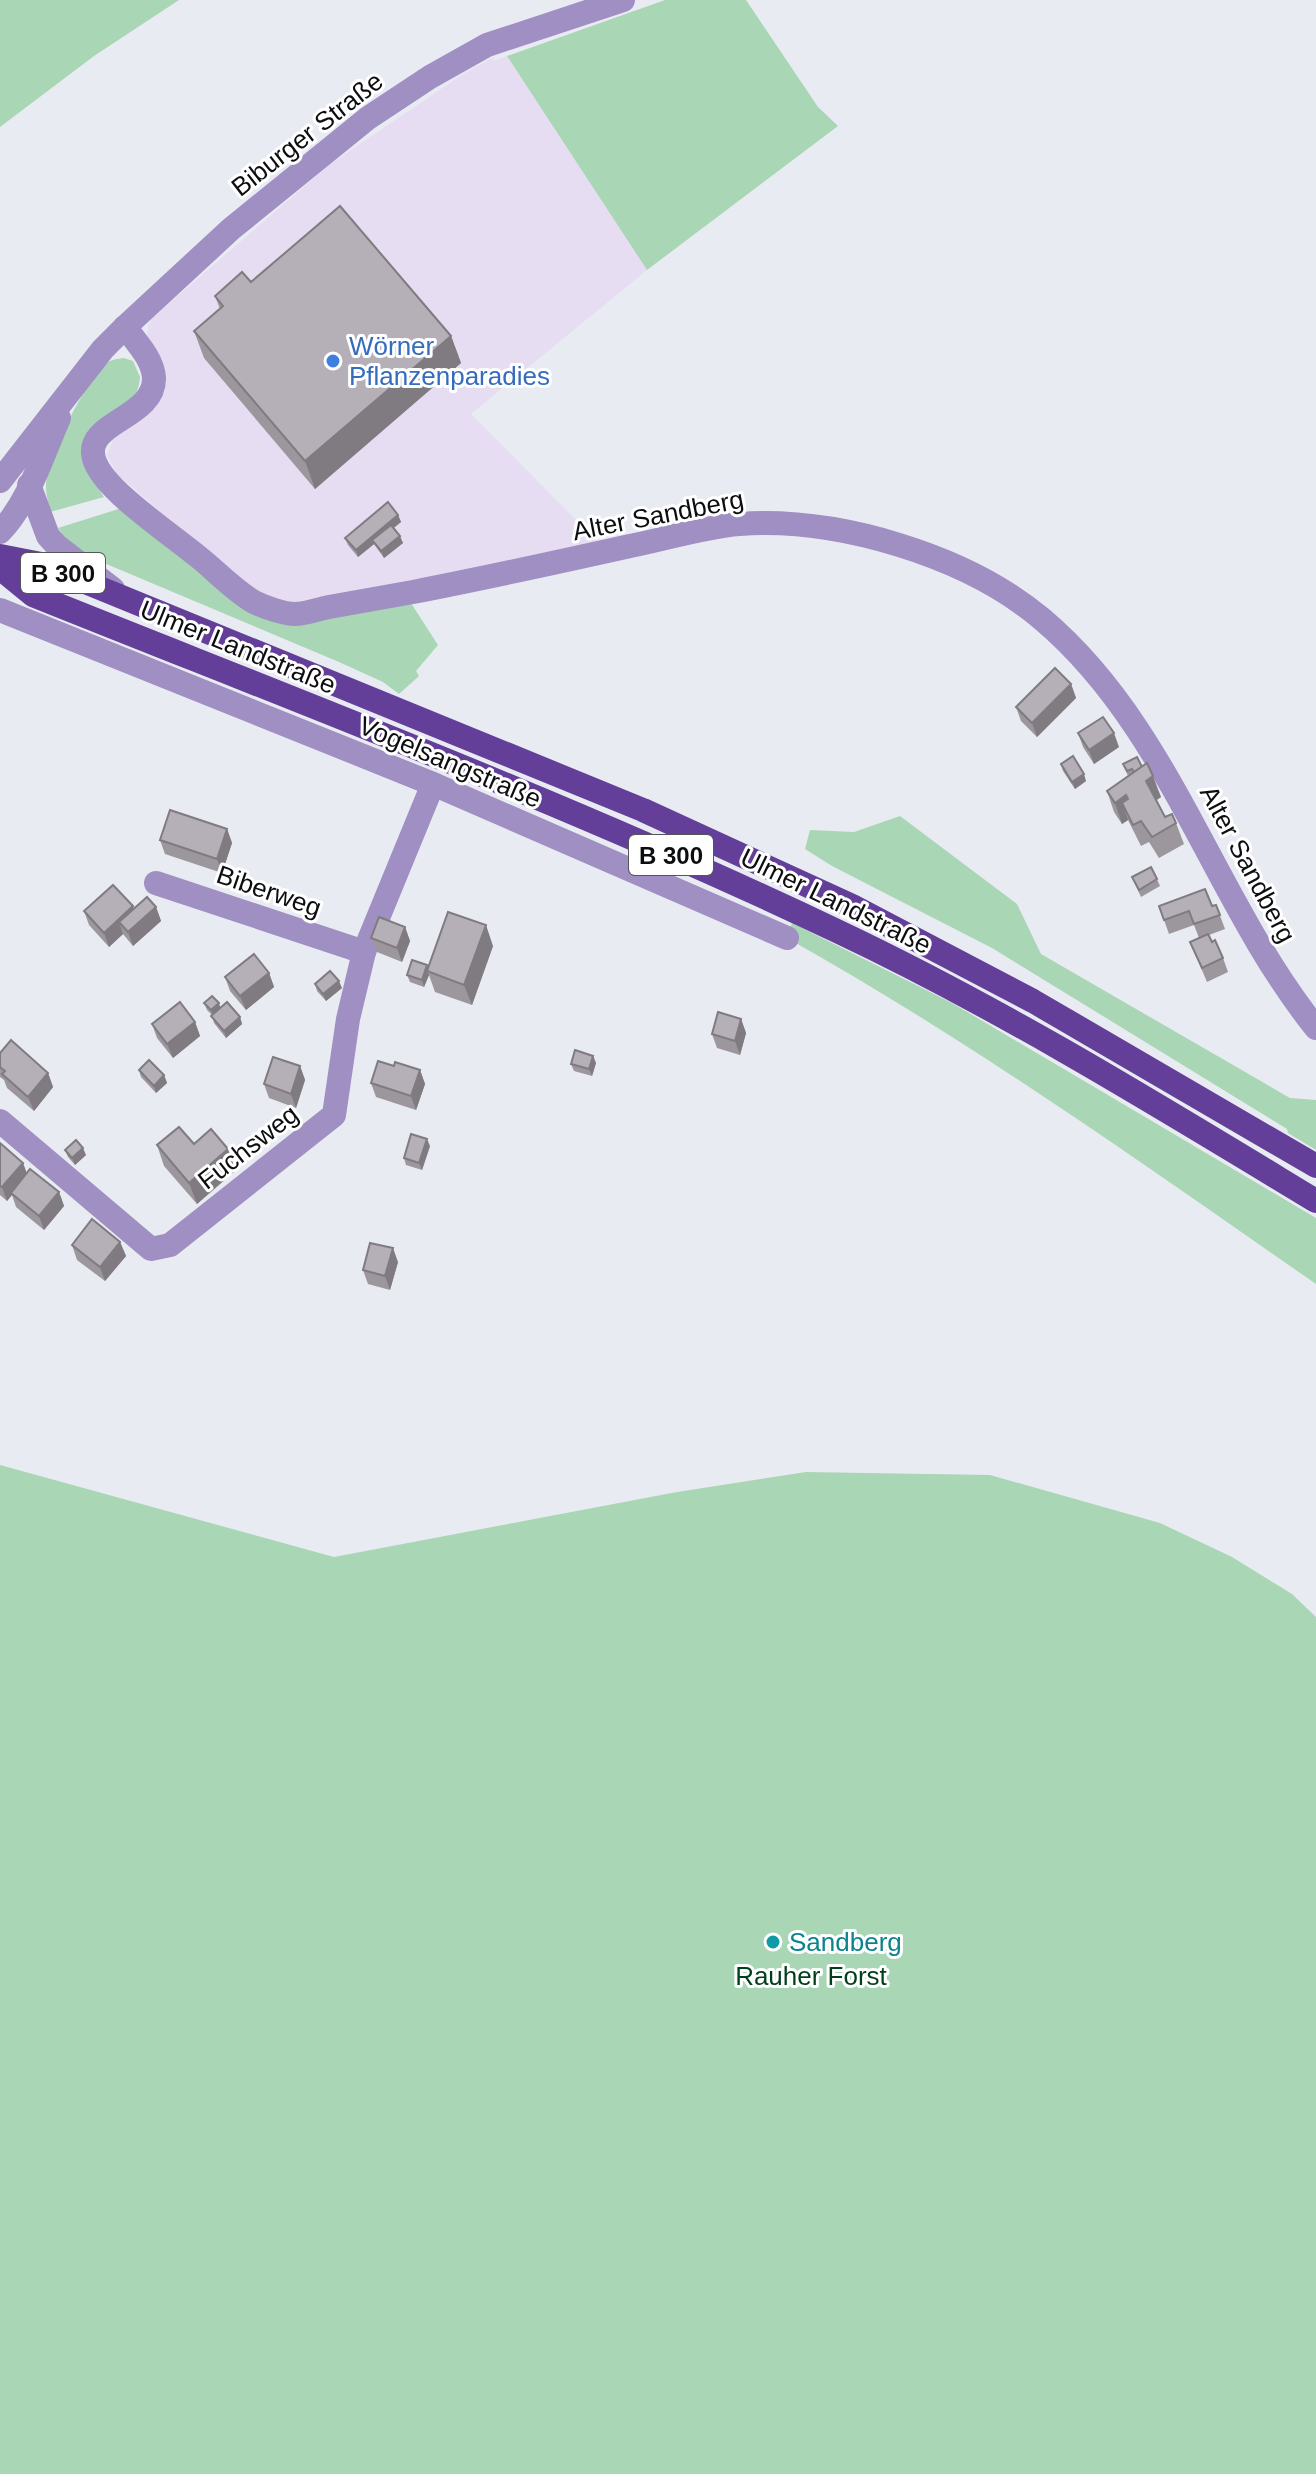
<svg xmlns="http://www.w3.org/2000/svg" width="1316" height="2474" font-family="Arial,sans-serif">
<style>
.commercial{fill:#e6ddf2}
.green{fill:#a9d6b4}
.lines{fill:none;stroke-linecap:round;stroke-linejoin:round}
.minor{stroke:#9f8fc2;stroke-width:24}
.major{stroke:#633f99;stroke-width:24}
.wall{fill:#9c979d}
.shaded-wall{fill:#7f7b80}
.building{fill:#b5b0b7;stroke:#7f7b80;stroke-width:2}
.shop-dot{fill:#3f7fe0;stroke:#fff;stroke-width:3}
.culture-dot{fill:#0f9aa8;stroke:#fff;stroke-width:3}
.labels{text-anchor:middle;dominant-baseline:central;stroke-width:6;stroke-linejoin:round;paint-order:stroke}
.shield{fill:#fff;stroke:#555657;stroke-width:2}
.shield-label{font-size:24px;font-weight:bold;fill:#0c0d0f}
.street-label{font-size:26px;fill:#0c0d0f;stroke:#fff}
.shop-label{font-size:26px;fill:#366cbe;stroke:#fff;text-anchor:start}
.culture-label{font-size:26px;fill:#0d838f;stroke:#fff;text-anchor:start}
.park-label{font-size:26px;fill:#013e1c;stroke:#fff}
</style>
<rect width="100%" height="100%" fill="#e9ebf3"/>
<polygon class="commercial" points="507,56 647,270 471,414 599,543 300,606 254,593 117,474 107,455 113,440 142,419 148,327 152,318 329,165 463,74 494,57 493,61"/>
<g class="green">
<polygon points="0,0 179,0 94,56 0,127"/>
<polygon points="665,0 746,0 818,107 838,126 647,270 507,56"/>
<path d="M124,358L133,361L140,377C136,436 47,399 104,497L50,512C49,505 46,495 46,487C47,458 84,383 106,364C111,359 118,359 124,358Z"/>
<polygon points="125,507 261,613 409,600 438,645 416,671 419,676 399,694 383,682 339,662 85,555 66,539 58,528"/>
<polygon points="900,816 1017,904 1041,954 1290,1098 1316,1100 1316,1150 1288,1133 1287,1129 992,948 832,866 805,849 810,830 854,832"/>
<path d="M792,923L952,1003L1316,1218V1284C1143,1164 971,1041 787,938Z"/>
<polygon points="0,1465 334,1557 677,1492 806,1472 990,1475 1160,1523 1232,1557 1292,1594 1316,1617 1316,2474 0,2474"/>
</g>
<g class="lines">
<g class="minor">
<path d="M125,327C136,342 153,359 154,378C155,429 42,421 121,495C146,518 175,538 201,559C218,573 235,591 254,602C264,607 284,614 295,614C306,614 318,609 329,607C357,602 385,597 413,592C485,578 558,562 630,546C666,539 703,527 739,524C837,517 966,555 1042,619C1171,728 1213,900 1316,1028"/>
<polyline points="0,481 103,349 125,327 231,229 368,118 430,77 487,45 623,0"/>
<polyline points="29,485 48,536 57,546 113,589"/>
<path d="M0,532C29,502 42,456 59,418"/>
<polyline points="0,610 433,784 787,938"/>
<polyline points="156,883 364,952"/>
<polyline points="0,1121 151,1249 170,1245 334,1115 348,1019 364,952 433,784"/>
</g>
<g class="major">
<polyline points="0,556 41,564 643,810 852,906 1033,1001 1316,1166"/>
<path d="M0,568L33,595C302,703 575,806 837,931C1002,1009 1159,1106 1316,1201"/>
</g>
</g>
<g class="wall">
<polygon points="215,296 451,336 461,363 315,489 204,358 194,331 220,309"/>
<polygon points="398,515 401,522 393,528 403,543 384,558 374,544 358,557 348,545 345,538"/>
<polygon points="1071,684 1076,698 1037,737 1021,721 1016,707"/>
<polygon points="1078,733 1119,747 1094,764 1083,747"/>
<polygon points="1061,764 1086,781 1075,789 1063,771"/>
<polygon points="1123,764 1142,767 1161,797 1156,800 1165,817 1176,823 1184,844 1159,858 1149,842 1141,846 1128,820 1122,824 1114,812 1107,791 1128,776"/>
<polygon points="227,829 232,843 222,873 165,854 160,840"/>
<polygon points="1132,877 1157,879 1160,886 1141,897"/>
<polygon points="1216,905 1225,929 1209,935 1212,942 1223,958 1228,972 1207,982 1190,942 1199,938 1194,925 1169,934 1159,906 1212,906"/>
<polygon points="133,906 134,909 156,907 161,921 133,946 123,934 109,947 89,925 84,911"/>
<polygon points="405,927 410,941 402,962 377,952 371,938"/>
<polygon points="493,946 472,1005 435,992 429,975 424,987 410,982 407,975"/>
<polygon points="269,973 274,987 246,1010 230,991 225,977"/>
<polygon points="315,984 342,988 326,1001 317,991"/>
<polygon points="204,1003 220,1008 240,1017 242,1024 226,1038 214,1023 212,1015 207,1010"/>
<polygon points="741,1019 746,1033 740,1055 717,1048 712,1034"/>
<polygon points="195,1022 200,1036 173,1058 157,1038 152,1024"/>
<polygon points="0,1053 48,1073 53,1087 34,1111 7,1088 4,1080 0,1077"/>
<polygon points="593,1056 596,1063 592,1076 574,1071 571,1064"/>
<polygon points="300,1066 305,1080 296,1108 269,1098 264,1084"/>
<polygon points="394,1066 420,1070 425,1084 416,1110 376,1097 371,1083"/>
<polygon points="139,1070 164,1075 167,1083 156,1093 141,1077"/>
<polygon points="0,1143 23,1163 27,1174 59,1192 64,1206 44,1230 16,1207 12,1195 7,1201 0,1195"/>
<polygon points="194,1144 236,1170 197,1204 164,1166 157,1145"/>
<polygon points="430,1146 422,1170 406,1165 404,1158"/>
<polygon points="65,1150 86,1155 75,1165 68,1157"/>
<polygon points="120,1242 126,1256 105,1281 77,1260 72,1245"/>
<polygon points="398,1262 390,1290 368,1284 363,1270"/>
</g>
<g class="shaded-wall">
<polygon points="451,336 461,363 315,489 305,461"/>
<polygon points="398,515 401,522 375,543 372,540 374,544 358,557 356,550"/>
<polygon points="400,536 403,543 384,558 381,551"/>
<polygon points="1071,684 1076,698 1037,737 1032,723"/>
<polygon points="1114,733 1119,747 1094,764 1089,750"/>
<polygon points="1084,774 1086,781 1075,789 1072,782"/>
<polygon points="1153,776 1161,797 1154,802 1146,781"/>
<polygon points="1126,795 1133,816 1122,803 1128,820 1122,824 1115,803"/>
<polygon points="227,829 232,843 222,873 217,859"/>
<polygon points="133,906 138,920 119,922 123,934 109,947 104,933"/>
<polygon points="156,907 161,921 133,946 128,932"/>
<polygon points="486,925 493,946 472,1005 464,985"/>
<polygon points="405,927 410,941 402,962 397,948"/>
<polygon points="427,965 430,972 427,971 429,975 424,987 422,980"/>
<polygon points="269,973 274,987 246,1010 240,996"/>
<polygon points="339,981 342,988 326,1001 323,994"/>
<polygon points="219,1003 221,1010 213,1017 211,1010"/>
<polygon points="240,1017 242,1024 226,1038 224,1031"/>
<polygon points="741,1019 746,1033 740,1055 735,1041"/>
<polygon points="195,1022 200,1036 173,1058 167,1044"/>
<polygon points="593,1056 596,1063 592,1076 589,1069"/>
<polygon points="300,1066 305,1080 296,1108 291,1094"/>
<polygon points="420,1070 425,1084 416,1110 411,1096"/>
<polygon points="48,1073 53,1087 34,1111 28,1097"/>
<polygon points="164,1075 167,1083 156,1093 154,1086"/>
<polygon points="427,1139 430,1146 422,1170 419,1163"/>
<polygon points="83,1148 86,1155 75,1165 72,1158"/>
<polygon points="228,1149 236,1170 197,1204 189,1183"/>
<polygon points="23,1163 28,1177 11,1193 12,1195 7,1201 2,1187"/>
<polygon points="59,1192 64,1206 44,1230 39,1216"/>
<polygon points="120,1242 126,1256 105,1281 100,1267"/>
<polygon points="393,1248 398,1262 390,1290 385,1276"/>
</g>
<g class="building">
<polygon points="340,206 451,336 305,461 194,331 223,306 215,296 242,272 251,282"/>
<polygon points="388,502 398,515 356,550 345,538"/>
<polygon points="391,525 400,536 381,551 372,540"/>
<polygon points="1055,668 1071,684 1032,723 1016,707"/>
<polygon points="1103,717 1114,733 1089,750 1078,733"/>
<polygon points="1073,756 1084,774 1072,782 1061,764"/>
<polygon points="1137,757 1142,767 1134,772 1132,769 1127,771 1123,764"/>
<polygon points="1147,763 1153,776 1146,781 1165,817 1172,814 1176,823 1152,837 1141,821 1133,825 1122,803 1128,799 1126,795 1115,803 1107,791"/>
<polygon points="170,810 227,829 217,859 160,840"/>
<polygon points="1151,867 1157,879 1139,890 1132,877"/>
<polygon points="113,885 133,906 104,933 84,911"/>
<polygon points="1205,889 1212,906 1216,905 1220,915 1194,924 1189,911 1164,920 1159,906"/>
<polygon points="147,897 156,907 128,932 119,922"/>
<polygon points="448,912 486,925 464,985 427,971"/>
<polygon points="379,917 405,927 397,948 371,938"/>
<polygon points="1208,934 1212,942 1215,940 1223,958 1202,968 1190,942"/>
<polygon points="254,954 269,973 240,996 225,977"/>
<polygon points="412,960 427,965 422,980 407,975"/>
<polygon points="330,971 339,981 323,994 315,984"/>
<polygon points="212,996 219,1003 211,1010 204,1003"/>
<polygon points="180,1002 195,1022 167,1044 152,1024"/>
<polygon points="227,1002 240,1017 224,1031 211,1016"/>
<polygon points="718,1012 741,1019 735,1041 712,1034"/>
<polygon points="11,1040 48,1073 28,1097 2,1074 5,1071 0,1067 0,1053"/>
<polygon points="575,1050 593,1056 589,1069 571,1064"/>
<polygon points="273,1057 300,1066 291,1094 264,1084"/>
<polygon points="149,1060 164,1075 154,1086 139,1070"/>
<polygon points="378,1061 394,1066 395,1062 420,1070 411,1096 371,1083"/>
<polygon points="179,1127 194,1144 211,1129 228,1149 189,1183 157,1145"/>
<polygon points="411,1134 427,1139 419,1163 404,1158"/>
<polygon points="76,1140 83,1148 72,1158 65,1150"/>
<polygon points="0,1143 23,1163 2,1187 0,1186"/>
<polygon points="30,1169 59,1192 39,1216 11,1193"/>
<polygon points="92,1219 120,1242 100,1267 72,1245"/>
<polygon points="370,1243 393,1248 385,1276 363,1270"/>
</g>
<circle class="shop-dot" cx="333" cy="361" r="8"/>
<circle class="culture-dot" cx="773" cy="1942" r="8"/>
<g class="labels">
<g class="shield">
<rect x="21" y="553" width="84" height="40" rx="6"/>
<rect x="629" y="835" width="84" height="40" rx="6"/>
</g>
<g class="shield-label">
<text x="63" y="573">B 300</text>
<text x="671" y="855">B 300</text>
</g>
<g class="street-label">
<text transform="translate(307 134) rotate(-38)">Biburger Straße</text>
<text transform="translate(658 515) rotate(-11)">Alter Sandberg</text>
<text transform="translate(238 647) rotate(22)">Ulmer Landstraße</text>
<text transform="translate(450 762) rotate(23)">Vogelsangstraße</text>
<text transform="translate(1248 864) rotate(62)">Alter Sandberg</text>
<text transform="translate(269 891) rotate(19)">Biberweg</text>
<text transform="translate(836 901) rotate(26)">Ulmer Landstraße</text>
<text transform="translate(248 1147) rotate(-38)">Fuchsweg</text>
</g>
<g class="shop-label">
<text x="349" y="346">Wörner<tspan x="349" dy="30">Pflanzenparadies</tspan></text>
</g>
<g class="culture-label">
<text x="789" y="1942">Sandberg</text>
</g>
<g class="park-label">
<text x="811" y="1976">Rauher Forst</text>
</g>
</g>
</svg>
